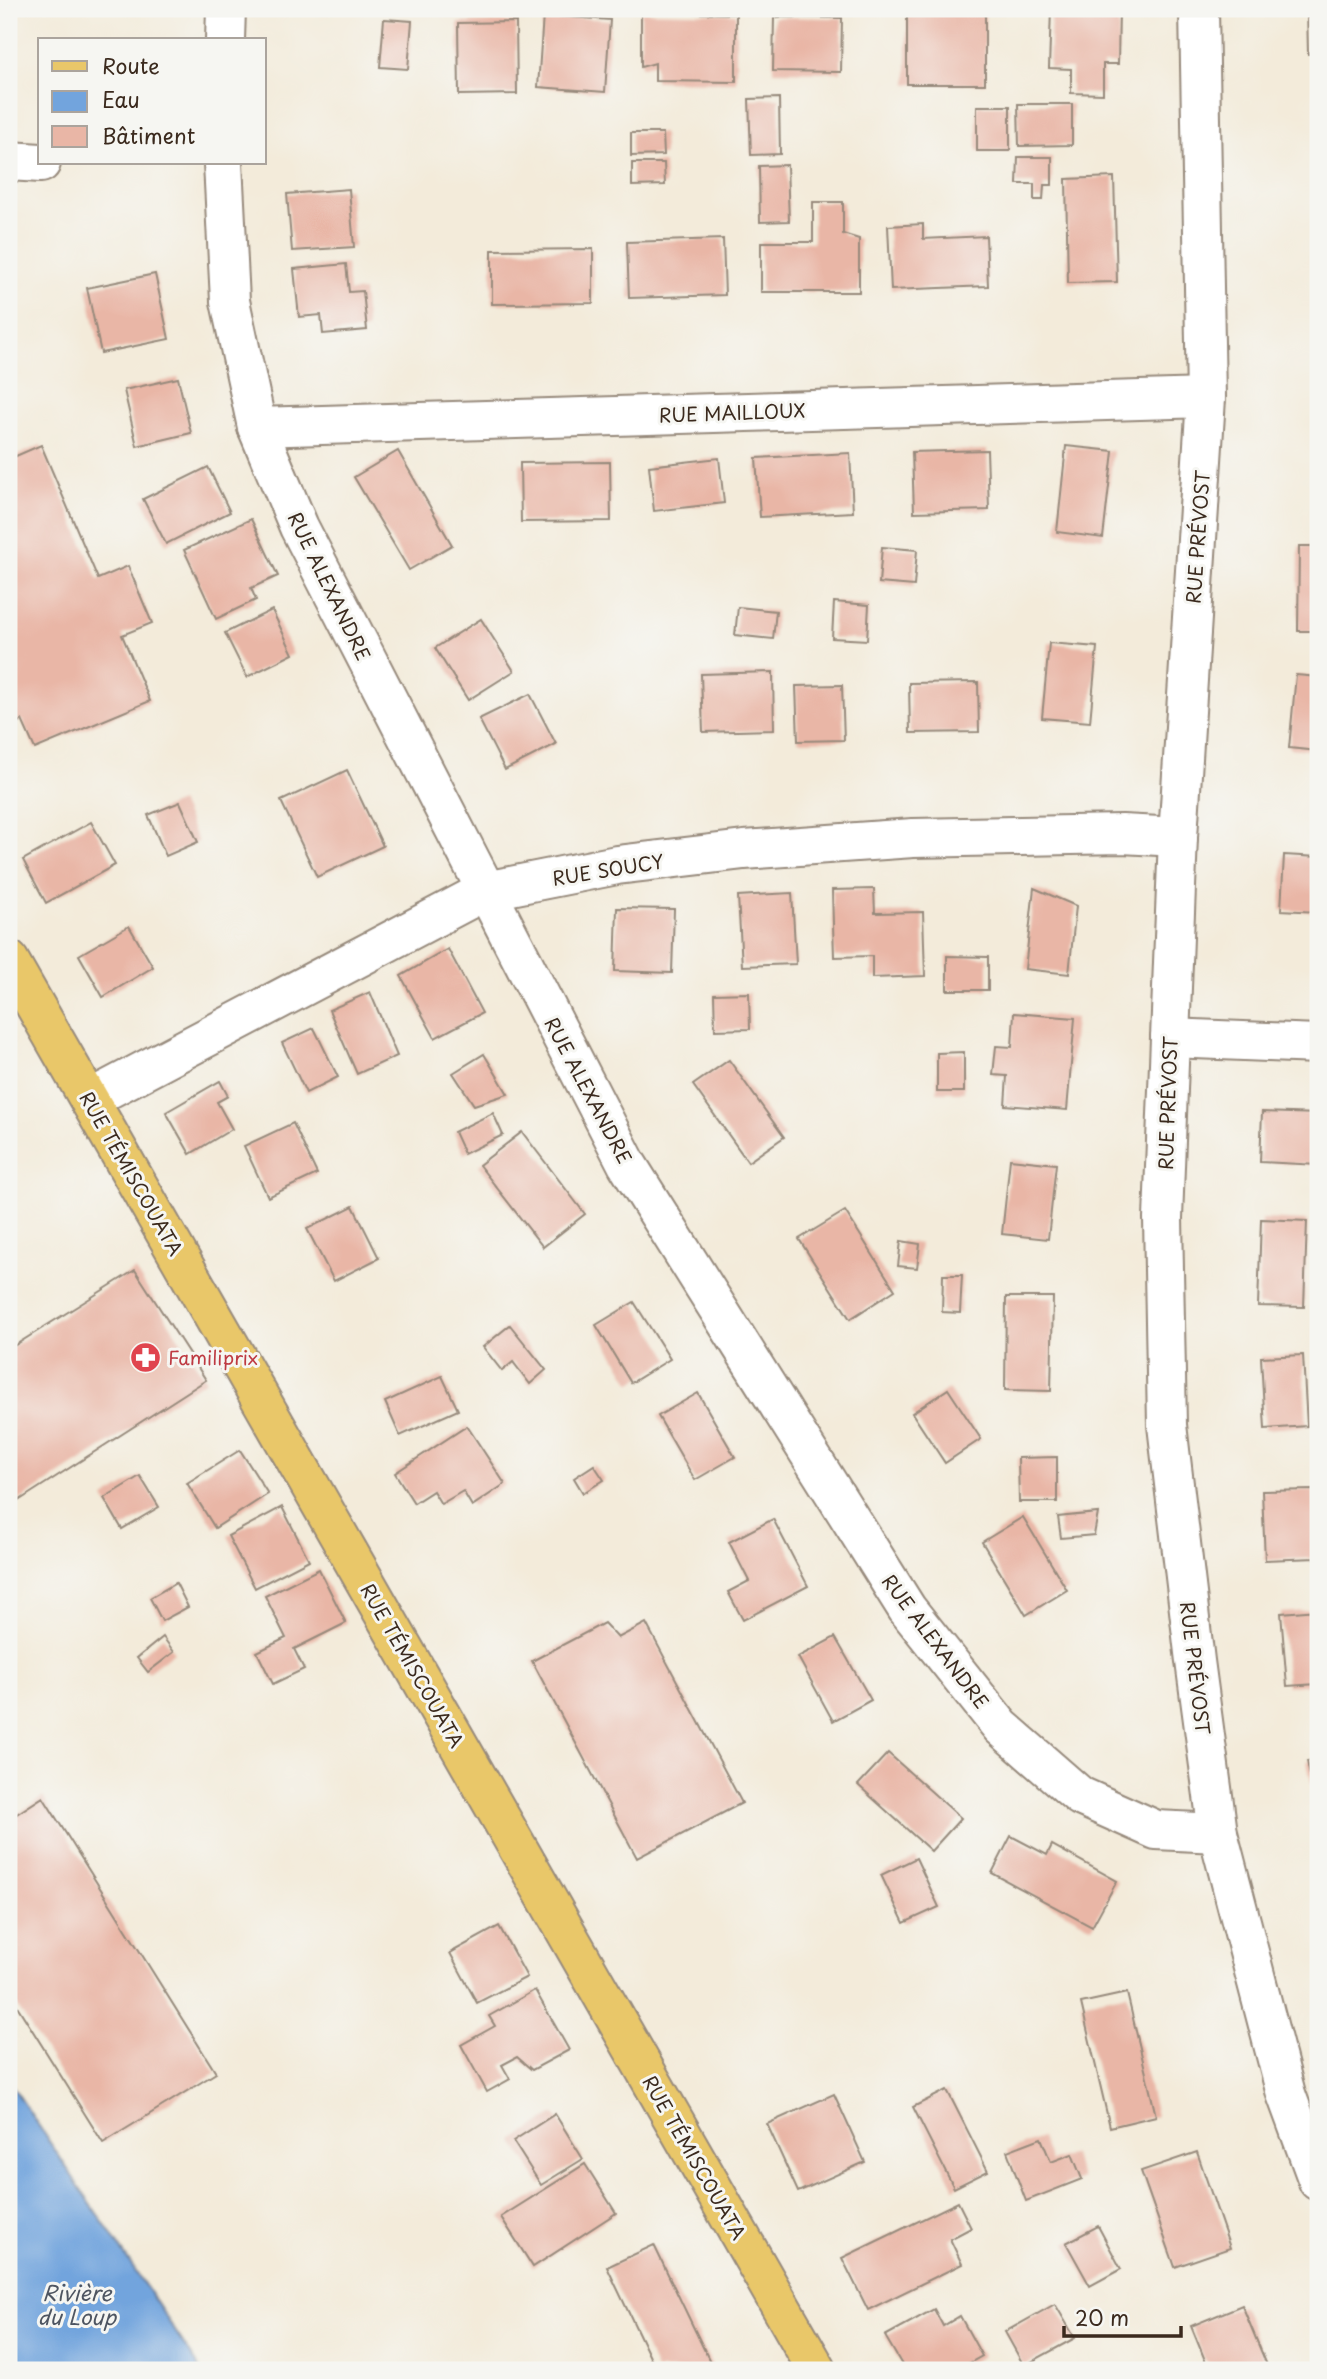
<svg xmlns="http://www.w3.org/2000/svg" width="1327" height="2379" font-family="'Playpen Sans',sans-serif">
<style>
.water{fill:#72a4dd;stroke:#56677e;stroke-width:2}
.building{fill:#e9b6a6}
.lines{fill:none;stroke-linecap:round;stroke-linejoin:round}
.minor-casing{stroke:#978a7c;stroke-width:42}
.major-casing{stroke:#978a7c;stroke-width:42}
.minor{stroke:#fff;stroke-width:38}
.major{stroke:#e9c769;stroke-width:38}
.labels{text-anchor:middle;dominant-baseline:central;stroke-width:6;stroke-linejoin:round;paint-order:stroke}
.street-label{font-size:19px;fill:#3b2a1e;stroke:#f6f6f2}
.health-label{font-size:19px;fill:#be3a42;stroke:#f6f6f2;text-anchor:start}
.water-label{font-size:21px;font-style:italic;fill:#4e5561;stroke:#f6f6f2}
</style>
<rect width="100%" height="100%" fill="#f6f6f2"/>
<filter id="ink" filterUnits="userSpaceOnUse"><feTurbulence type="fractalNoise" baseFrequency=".0143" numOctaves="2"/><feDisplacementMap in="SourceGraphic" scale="14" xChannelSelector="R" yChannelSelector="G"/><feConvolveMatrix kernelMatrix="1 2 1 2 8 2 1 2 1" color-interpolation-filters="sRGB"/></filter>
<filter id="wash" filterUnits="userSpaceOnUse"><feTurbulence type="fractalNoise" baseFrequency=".00686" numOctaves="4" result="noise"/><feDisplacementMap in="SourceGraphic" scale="28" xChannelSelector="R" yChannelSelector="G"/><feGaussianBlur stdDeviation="1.57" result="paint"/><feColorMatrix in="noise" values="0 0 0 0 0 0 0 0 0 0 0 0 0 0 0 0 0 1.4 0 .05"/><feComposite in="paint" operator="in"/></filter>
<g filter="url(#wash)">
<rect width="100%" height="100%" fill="#f3ebda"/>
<polygon class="water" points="9,2081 201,2370 9,2370"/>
<g id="blocks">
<g class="building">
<rect x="907" y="9" width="78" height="75"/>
<polygon points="1051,9 1119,9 1118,64 1103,64 1103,94 1071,93 1071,69 1049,68"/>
<polygon points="1307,9 1318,9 1318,54 1308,54"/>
<polygon points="641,12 736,14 736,82 655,81 655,63 641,67"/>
<polygon points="543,15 610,20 605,92 538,87"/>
<polygon points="774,17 842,18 841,72 773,71"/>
<polygon points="384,19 412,21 408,69 380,67"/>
<polygon points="516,22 517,94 459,95 458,23"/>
<polygon points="779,98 780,154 751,155 749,99"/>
<polygon points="1018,104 1072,104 1072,145 1019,146"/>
<rect x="977" y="106" width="33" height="45"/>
<polygon points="631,133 663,133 664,155 631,156"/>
<polygon points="1018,157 1052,157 1052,185 1044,185 1043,200 1034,200 1034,184 1017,184"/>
<polygon points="632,163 664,163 665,185 632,186"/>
<polygon points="787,165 789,221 760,222 759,166"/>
<polygon points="1114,177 1117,282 1068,283 1066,179"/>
<polygon points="349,189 354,247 292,251 287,194"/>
<polygon points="813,202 843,202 843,234 859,239 859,292 761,292 761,242 813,242"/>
<polygon points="923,224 923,239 986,236 988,286 891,290 888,226"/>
<polygon points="1314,237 1318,237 1318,322 1316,322"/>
<polygon points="723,239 725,295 629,298 627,242"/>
<polygon points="593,249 593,303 492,304 492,250"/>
<polygon points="346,264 349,292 363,291 367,330 323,334 321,315 299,317 294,269"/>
<polygon points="155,274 169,339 101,353 87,288"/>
<polygon points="178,378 191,433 137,446 124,390"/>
<polygon points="41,445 98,579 128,566 152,623 122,635 150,701 35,749 22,720 9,726 9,562 15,560 9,544 9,459"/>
<polygon points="1066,446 1113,451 1103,538 1057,532"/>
<polygon points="987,450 989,510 914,512 912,452"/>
<polygon points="398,451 452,545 409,570 354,477"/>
<polygon points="850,453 853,512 760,517 756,458"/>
<polygon points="719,458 724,503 654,511 649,466"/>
<polygon points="610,462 611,521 521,522 520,463"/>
<polygon points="208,467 230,512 166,544 143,499"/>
<polygon points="251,519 278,576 251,588 256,600 216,619 184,550"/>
<polygon points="1299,546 1318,546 1318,631 1298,631"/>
<polygon points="882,547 917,550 914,586 879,583"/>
<polygon points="834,602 869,605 867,640 832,638"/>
<polygon points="738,607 776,611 773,639 735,635"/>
<polygon points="272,610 293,654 247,677 225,633"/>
<polygon points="481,619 514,671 468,700 435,648"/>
<polygon points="1049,643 1097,647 1090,722 1042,718"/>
<polygon points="773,672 774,730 703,732 701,674"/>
<polygon points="1296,675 1318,677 1318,751 1289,748"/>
<polygon points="978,682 979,732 910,733 909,683"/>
<polygon points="842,685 844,740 798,741 796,686"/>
<polygon points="530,694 556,744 505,770 479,719"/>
<polygon points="347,770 383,846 317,877 281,801"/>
<polygon points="180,802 198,842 166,856 148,815"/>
<polygon points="91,822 115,865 46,903 23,860"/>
<polygon points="1284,855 1318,857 1318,912 1281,910"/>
<polygon points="1034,888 1076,906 1069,974 1025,969"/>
<polygon points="874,889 875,913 923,912 925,976 872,978 872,956 834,957 832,890"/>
<polygon points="792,893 796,964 742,966 738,896"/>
<polygon points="617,908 674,909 672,973 615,971"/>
<polygon points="129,926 153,967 103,997 79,955"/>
<polygon points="448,949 482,1013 435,1038 401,976"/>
<polygon points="947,956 988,957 988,990 947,990"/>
<polygon points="370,992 397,1056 357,1074 329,1010"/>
<polygon points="749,993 750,1029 715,1030 714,994"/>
<polygon points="1014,1013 1075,1018 1067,1110 1005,1105 1007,1076 993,1075 996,1046 1012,1047"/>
<polygon points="314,1028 338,1077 306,1093 282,1043"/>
<polygon points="964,1052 964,1092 937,1092 937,1053"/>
<polygon points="484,1054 508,1094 474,1105 453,1073"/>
<polygon points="729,1060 784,1137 748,1162 693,1085"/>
<polygon points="220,1081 228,1096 217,1102 232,1129 190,1154 166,1112"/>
<polygon points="1262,1112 1318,1114 1318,1165 1260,1162"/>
<polygon points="493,1113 503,1135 464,1154 454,1132"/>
<polygon points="293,1123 317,1174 268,1197 244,1146"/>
<polygon points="522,1132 585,1214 543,1247 479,1165"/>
<polygon points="1010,1159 1056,1164 1048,1239 1002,1234"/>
<polygon points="353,1206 379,1258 334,1281 307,1229"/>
<polygon points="845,1211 895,1290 850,1319 799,1239"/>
<polygon points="1261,1219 1307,1221 1304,1307 1258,1306"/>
<polygon points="901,1241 920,1244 917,1268 898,1266"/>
<polygon points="135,1270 206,1380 9,1507 9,1349"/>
<polygon points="943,1275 962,1275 960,1313 942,1312"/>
<polygon points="1006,1297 1053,1297 1051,1391 1005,1390"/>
<polygon points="634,1302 670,1359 631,1383 596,1325"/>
<polygon points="510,1325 546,1370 530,1384 513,1362 502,1371 483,1347"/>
<polygon points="1303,1355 1307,1426 1265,1429 1261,1357"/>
<polygon points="442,1376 458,1410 400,1436 385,1402"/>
<polygon points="948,1389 981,1439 945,1463 912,1413"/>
<polygon points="698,1393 735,1457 695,1480 658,1416"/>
<polygon points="467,1426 505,1484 472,1506 463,1491 441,1504 433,1491 414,1503 395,1473"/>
<polygon points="240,1450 268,1494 215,1528 187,1483"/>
<polygon points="1057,1457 1057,1502 1019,1502 1018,1458"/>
<polygon points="594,1465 604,1480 583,1493 574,1478"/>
<polygon points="140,1476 159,1507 122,1529 104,1498"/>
<polygon points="1314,1490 1316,1558 1265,1560 1262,1491"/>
<polygon points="282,1507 309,1560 255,1588 228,1536"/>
<polygon points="1098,1513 1094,1535 1061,1538 1058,1517"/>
<polygon points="1023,1517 1067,1590 1026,1615 982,1542"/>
<polygon points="773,1519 808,1586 743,1620 728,1592 749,1581 729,1542"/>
<polygon points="319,1569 346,1623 294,1649 304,1669 273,1684 257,1652 286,1638 265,1596"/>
<polygon points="176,1583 188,1607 162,1621 150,1598"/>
<polygon points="1318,1610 1318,1684 1287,1686 1281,1613"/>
<polygon points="604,1623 618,1638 646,1623 742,1803 637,1858 532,1661"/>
<polygon points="163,1637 174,1652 148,1672 137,1658"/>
<polygon points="835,1637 871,1700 833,1721 798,1657"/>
<polygon points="888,1753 961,1818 931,1851 858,1785"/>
<polygon points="1318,1759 1318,1810 1317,1810 1307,1761"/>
<polygon points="43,1797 216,2073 103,2143 9,1993 9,1819"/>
<polygon points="1011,1836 1047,1855 1052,1845 1117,1881 1092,1927 992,1873"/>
<polygon points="916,1858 939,1907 904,1923 881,1875"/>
<polygon points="499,1926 527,1977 477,2003 450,1953"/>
<polygon points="535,1990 569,2050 532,2070 517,2057 502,2065 510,2079 487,2092 461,2045 495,2026 489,2016"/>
<polygon points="1127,1993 1156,2116 1110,2127 1081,2003"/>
<polygon points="947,2090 988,2171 954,2188 913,2107"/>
<polygon points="834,2094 865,2162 798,2192 767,2124"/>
<polygon points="555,2114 583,2159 541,2185 513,2141"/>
<polygon points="1041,2138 1051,2162 1072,2154 1082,2179 1026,2201 1007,2151"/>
<polygon points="1197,2152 1230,2248 1175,2267 1141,2171"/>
<polygon points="585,2164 616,2213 533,2267 501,2217"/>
<polygon points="958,2202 971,2228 950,2239 962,2264 868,2310 842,2258"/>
<polygon points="1098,2226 1121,2269 1090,2286 1066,2243"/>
<polygon points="654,2245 714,2370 656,2370 607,2267"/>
<polygon points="1055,2304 1075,2338 1024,2366 1005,2332"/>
<polygon points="1242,2305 1269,2370 1209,2370 1191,2326"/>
<polygon points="934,2309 943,2326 960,2316 982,2356 957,2370 905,2370 885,2336"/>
</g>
</g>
</g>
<g filter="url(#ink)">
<use href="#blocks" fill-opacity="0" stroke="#978a7c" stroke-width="2"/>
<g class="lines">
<defs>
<g id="minor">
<polyline points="1199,9 1206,398 1178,837 1170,1038 1163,1218 1167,1425 1195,1661 1218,1833 1286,2094 1318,2181"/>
<polyline points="225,40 226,9"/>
<polyline points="9,161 41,163"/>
<polyline points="223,163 230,301 257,427 299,527 627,1164 907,1609 1001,1727 1080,1796 1156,1830 1218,1833"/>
<polyline points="257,427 1206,398"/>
<polyline points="1170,1038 1318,1044"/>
<polyline points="90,1099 485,891 617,865 744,850 913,838 1122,834 1178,837"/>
</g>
<polyline id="major" points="9,960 817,2370"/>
</defs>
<use href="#minor" class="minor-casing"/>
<use href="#major" class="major-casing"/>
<use href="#minor" class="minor"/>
<use href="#major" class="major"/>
</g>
</g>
<defs>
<symbol id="pharmacy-disc" viewBox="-11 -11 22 22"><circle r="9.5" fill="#e0444e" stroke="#f6f6f2"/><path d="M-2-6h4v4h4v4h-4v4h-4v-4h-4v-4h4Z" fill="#fff"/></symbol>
</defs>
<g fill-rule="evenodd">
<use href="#pharmacy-disc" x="128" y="1340" width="35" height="35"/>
</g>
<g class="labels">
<g class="street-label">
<text transform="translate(732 412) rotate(-2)">RUE MAILLOUX</text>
<text transform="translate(1197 537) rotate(-86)">RUE PRÉVOST</text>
<text transform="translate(330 586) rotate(64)">RUE ALEXANDRE</text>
<text transform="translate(608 869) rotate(-9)">RUE SOUCY</text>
<text transform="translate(589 1090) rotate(62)">RUE ALEXANDRE</text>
<text transform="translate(1167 1103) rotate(-88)">RUE PRÉVOST</text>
<text transform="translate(132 1173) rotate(60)">RUE TÉMISCOUATA</text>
<text transform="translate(936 1641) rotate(53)">RUE ALEXANDRE</text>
<text transform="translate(413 1665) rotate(60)">RUE TÉMISCOUATA</text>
<text transform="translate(1196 1668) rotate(83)">RUE PRÉVOST</text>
<text transform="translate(695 2157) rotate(60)">RUE TÉMISCOUATA</text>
</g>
<g class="health-label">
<text x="168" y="1357">Familiprix</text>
</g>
<g class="water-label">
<text x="77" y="2292">Rivière<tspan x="77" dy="24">du Loup</tspan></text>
</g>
</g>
<rect width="1327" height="2379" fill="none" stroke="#f6f6f2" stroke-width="35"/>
<rect x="38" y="38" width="228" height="126" fill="#f6f6f2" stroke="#aba49d" stroke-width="2"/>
<rect x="52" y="61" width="35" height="10" fill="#e9c769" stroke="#aba49d" stroke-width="2"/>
<text x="102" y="74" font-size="21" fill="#3b2a1e">Route</text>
<rect x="52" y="91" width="35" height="21" fill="#72a4dd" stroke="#aba49d" stroke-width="2"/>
<text x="102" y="108" font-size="21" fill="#3b2a1e">Eau</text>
<rect x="52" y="126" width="35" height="21" fill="#e9b6a6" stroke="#aba49d" stroke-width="2"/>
<text x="102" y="144" font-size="21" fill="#3b2a1e">Bâtiment</text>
<path d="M1064 2326v10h117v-10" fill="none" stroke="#3b2a1e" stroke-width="3.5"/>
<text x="1075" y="2326" font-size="21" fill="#3b2a1e" stroke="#f6f6f2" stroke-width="5" paint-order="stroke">20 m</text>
</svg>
